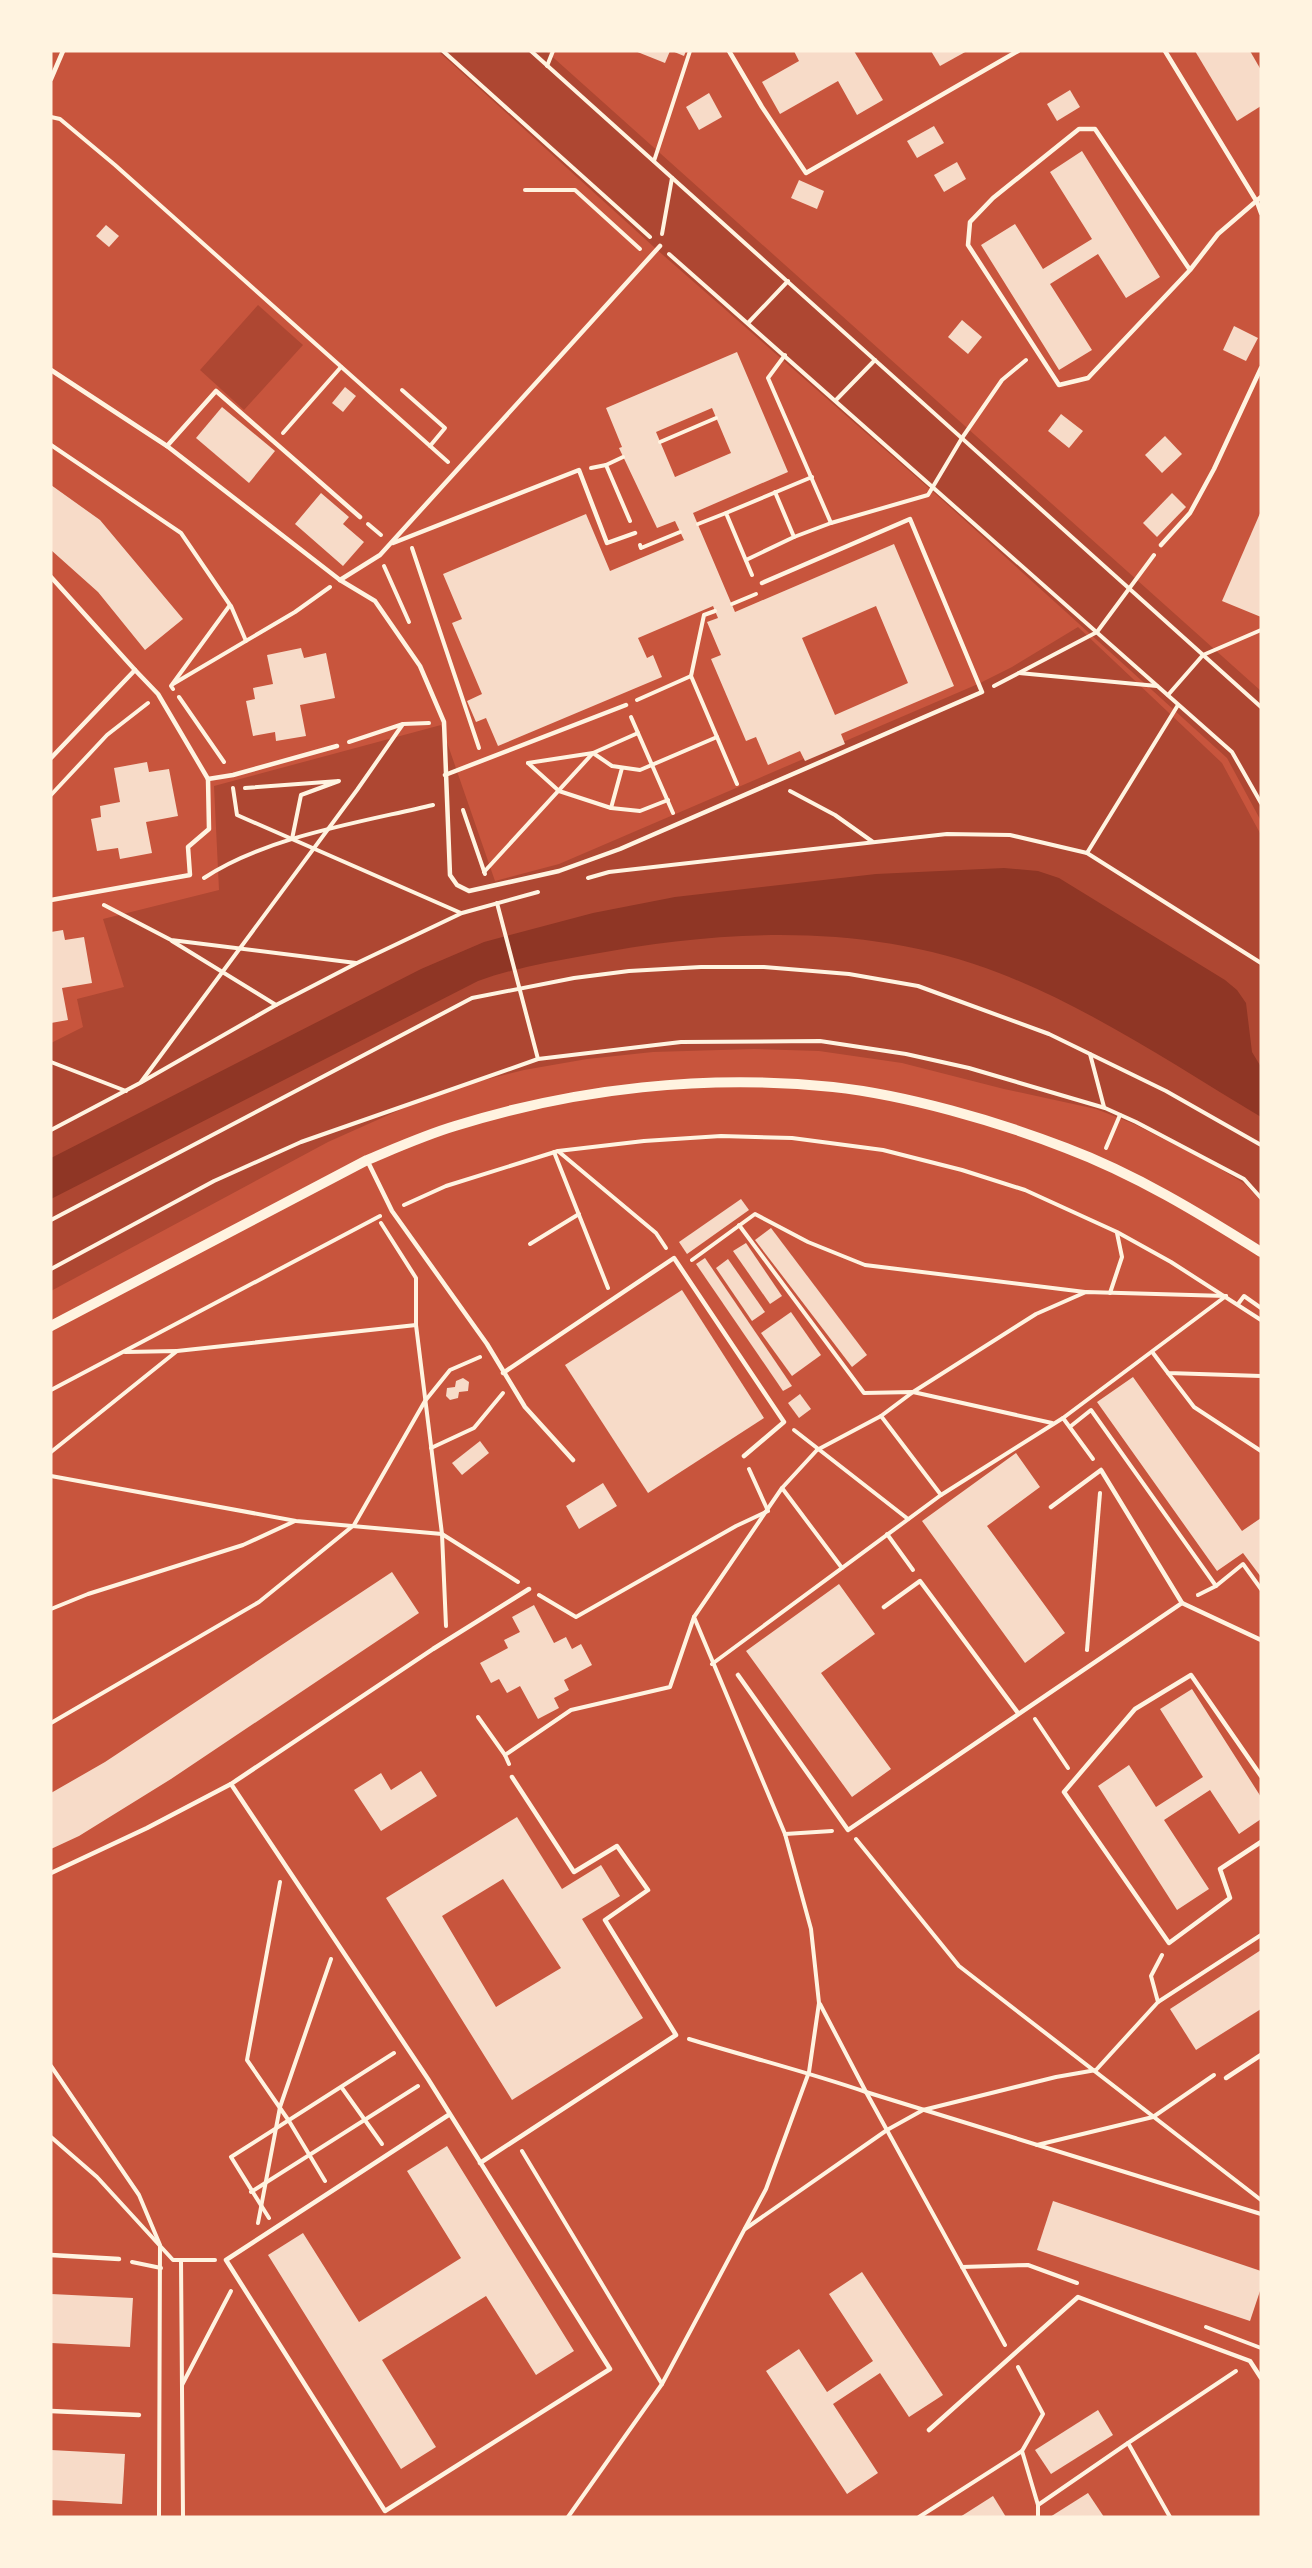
<svg xmlns="http://www.w3.org/2000/svg" width="1312" height="2568" font-family="'Noto Sans',sans-serif">
<style>
.green{fill:#ae4732}
.water{fill:#8f3625}
.building{fill:#f7dbc8;fill-rule:evenodd}
.lines{fill:none;stroke-linecap:round;stroke-linejoin:round}
.path{stroke:#fff3e0;stroke-width:4}
.service{stroke:#fff3e0;stroke-width:4.5}
.tertiary{stroke:#fff3e0;stroke-width:10}
</style>
<rect width="100%" height="100%" fill="#c8553d"/>
<g class="green">
<polygon points="438,51 546,51 1261,691 1261,821 1227,758 939,497 655,248"/>
<polygon points="258,305 303,345 244,410 200,370"/>
<polygon points="1078,627 1222,763 1261,835 1261,1201 1245,1184 1209,1162 1134,1124 1096,1109 1004,1089 902,1063 819,1051 754,1049 653,1052 587,1059 524,1070 476,1082 413,1104 328,1142 51,1291 51,1043 83,1027 77,999 124,987 103,919 219,890 214,786 441,725 495,881 559,864 978,684 1012,667"/>
</g>
<path class="water" d="M1004,868L1038,871L1059,878L1225,980L1237,990L1246,1003L1252,1052L1261,1067V1117C1176,1066 1092,1009 999,973C868,922 724,929 588,955C550,962 514,968 478,981L51,1199V1158L421,969L484,942L593,913L675,897L876,874Z"/>
<g class="building">
<polygon points="635,51 670,51 665,63"/>
<polygon points="672,51 686,51 684,56"/>
<polygon points="794,51 854,51 883,100 857,115 838,81 780,114 762,82 799,61"/>
<polygon points="931,51 967,51 940,66"/>
<polygon points="1195,51 1250,51 1261,70 1261,106 1237,121"/>
<polygon points="1070,90 1080,107 1057,121 1047,104"/>
<polygon points="709,93 722,117 699,130 686,107"/>
<polygon points="934,126 944,143 917,158 907,141"/>
<polygon points="1082,151 1160,277 1126,298 1098,254 1050,284 1092,350 1059,370 981,245 1015,224 1043,269 1092,239 1050,172"/>
<polygon points="957,162 966,179 944,192 934,175"/>
<polygon points="799,180 824,191 817,209 791,198"/>
<polygon points="106,225 119,236 109,247 96,236"/>
<polygon points="962,320 982,337 968,354 948,337"/>
<polygon points="1234,326 1258,338 1246,361 1223,350"/>
<path d="M737,352L788,472L693,513L735,612L894,544L954,686L841,734L845,744L805,761L800,751L768,765L756,737L746,741L711,659L721,655L707,622L718,618L713,606L638,638L647,658L653,655L662,677L498,746L486,718L476,722L467,701L482,694L452,623L462,619L443,574L586,514L610,571L684,540L675,521L657,528L619,448L622,447L606,408ZM712,408L731,453L675,477L656,432ZM876,606L908,683L835,715L802,638Z"/>
<polygon points="345,387 356,396 343,412 332,403"/>
<polygon points="222,407 275,451 249,483 196,438"/>
<polygon points="1061,414 1083,431 1069,448 1048,431"/>
<polygon points="1165,436 1182,454 1162,473 1145,455"/>
<polygon points="51,485 100,520 183,619 145,650 98,592 51,550"/>
<polygon points="321,493 349,517 343,524 364,542 343,566 295,524"/>
<polygon points="1172,493 1186,507 1157,537 1143,523"/>
<polygon points="1261,511 1261,617 1222,601"/>
<polygon points="301,648 304,658 326,653 335,698 300,705 306,736 276,741 275,732 253,736 246,701 255,699 253,688 273,684 267,655"/>
<polygon points="147,762 149,772 169,769 178,816 146,822 152,853 120,859 118,848 97,851 91,819 101,817 100,806 120,802 114,768"/>
<polygon points="63,930 65,940 84,937 92,983 62,988 68,1020 51,1023 51,932"/>
<polygon points="741,1199 749,1210 687,1254 679,1242"/>
<polygon points="771,1228 867,1355 852,1367 755,1240"/>
<polygon points="746,1243 782,1296 770,1304 733,1251"/>
<polygon points="705,1258 792,1386 783,1391 696,1264"/>
<polygon points="728,1259 765,1312 752,1321 716,1268"/>
<polygon points="682,1290 764,1418 648,1493 565,1365"/>
<polygon points="791,1312 821,1355 792,1376 761,1333"/>
<polygon points="1133,1377 1242,1531 1261,1518 1261,1577 1243,1553 1217,1571 1097,1402"/>
<polygon points="463,1378 469,1382 468,1391 459,1392 458,1398 450,1400 446,1396 447,1388 455,1387 456,1381"/>
<polygon points="800,1394 811,1409 799,1418 788,1403"/>
<polygon points="480,1441 489,1453 462,1475 452,1463"/>
<polygon points="1016,1453 1040,1487 987,1526 1065,1633 1025,1663 922,1521"/>
<polygon points="603,1483 617,1506 579,1529 566,1506"/>
<polygon points="392,1572 419,1613 171,1779 79,1836 51,1849 51,1793 105,1762"/>
<polygon points="839,1584 875,1634 821,1673 891,1769 852,1797 746,1651"/>
<polygon points="534,1605 554,1643 566,1637 572,1649 581,1644 592,1665 564,1680 569,1690 554,1698 559,1708 538,1719 520,1686 507,1693 499,1679 491,1683 480,1663 508,1648 504,1640 520,1632 512,1617"/>
<polygon points="1192,1689 1261,1797 1261,1819 1239,1834 1210,1790 1164,1820 1209,1889 1177,1910 1098,1786 1129,1765 1156,1807 1203,1777 1160,1709"/>
<polygon points="421,1771 437,1796 381,1831 354,1790 381,1773 391,1790"/>
<path d="M517,1817L562,1889L601,1865L620,1896L582,1919L643,2018L512,2100L386,1898ZM503,1879L561,1968L496,2007L442,1916Z"/>
<polygon points="1261,1950 1261,2009 1196,2050 1170,2009"/>
<polygon points="447,2146 574,2351 536,2375 486,2296 382,2360 436,2447 401,2469 268,2255 303,2233 359,2322 461,2258 407,2171"/>
<polygon points="1053,2201 1261,2271 1261,2288 1250,2321 1037,2250"/>
<polygon points="862,2272 943,2395 909,2417 880,2373 833,2404 878,2473 847,2494 766,2371 799,2349 827,2392 873,2361 829,2294"/>
<polygon points="51,2294 133,2298 130,2347 51,2343"/>
<polygon points="1098,2410 1113,2435 1051,2474 1035,2450"/>
<polygon points="51,2450 125,2454 122,2504 51,2500"/>
<polygon points="1088,2493 1104,2517 1050,2517"/>
<polygon points="993,2496 1006,2517 960,2517"/>
</g>
<g class="lines">
<g class="path">
<polyline points="443,51 650,237"/>
<polyline points="531,51 1261,707"/>
<polyline points="547,66 553,51"/>
<polyline points="51,117 60,119 115,165 448,462"/>
<polyline points="654,161 690,51"/>
<polyline points="525,190 575,190 640,249"/>
<polyline points="662,234 672,178"/>
<polyline points="669,254 1232,752 1261,803"/>
<polyline points="748,323 788,281"/>
<polyline points="785,355 768,378 831,523"/>
<polyline points="402,390 445,428 430,446"/>
<polyline points="836,400 875,360"/>
<polyline points="283,433 341,367"/>
<polyline points="660,442 716,418"/>
<polyline points="51,445 181,533 230,605 171,686 173,689"/>
<polyline points="623,457 606,465 630,521"/>
<polyline points="591,468 606,465"/>
<polyline points="368,524 381,535"/>
<polyline points="698,524 726,513"/>
<polyline points="794,537 831,523 928,495 962,438 1002,380 1026,360"/>
<polyline points="640,545 641,548 680,532"/>
<polyline points="412,548 479,748"/>
<polyline points="746,560 794,537 775,492"/>
<polyline points="384,566 409,622"/>
<polyline points="752,575 726,513 812,477"/>
<polyline points="732,604 756,594"/>
<polyline points="231,606 246,641"/>
<polyline points="1019,673 1157,686"/>
<polyline points="691,676 704,615 715,611"/>
<polyline points="173,684 295,612 330,587"/>
<polyline points="994,686 1097,632 1154,555"/>
<polyline points="1168,695 1203,655 1261,630"/>
<polyline points="179,697 224,762"/>
<polyline points="637,700 691,676 737,784"/>
<polyline points="631,717 638,733"/>
<polyline points="349,742 403,724 429,723"/>
<polyline points="528,763 593,753 638,733 673,813"/>
<polyline points="528,763 559,791 611,808 640,811 668,800"/>
<polyline points="233,788 237,815 461,913"/>
<polyline points="245,788 339,781 301,795 292,839"/>
<polyline points="790,791 835,815 873,842"/>
<polyline points="51,795 107,735 148,703"/>
<polyline points="611,808 622,768"/>
<polyline points="463,810 485,874"/>
<polyline points="1087,853 1178,705"/>
<polyline points="484,872 593,753 612,766 640,770 717,737"/>
<path d="M204,878C265,837 362,822 433,805"/>
<polyline points="588,878 609,872 947,834 1010,835 1087,853 1261,963"/>
<polyline points="497,903 538,1059"/>
<polyline points="104,905 171,940 356,963"/>
<polyline points="172,941 276,1005"/>
<polyline points="1090,1054 1104,1107"/>
<polyline points="51,1062 126,1091"/>
<polyline points="141,1082 357,790 403,724"/>
<polyline points="51,1130 140,1083 276,1005 357,963 462,913 538,892"/>
<polyline points="1106,1148 1120,1115"/>
<polyline points="558,1151 656,1233 666,1248"/>
<polyline points="554,1152 608,1288"/>
<polyline points="404,1205 446,1186 558,1151 644,1141 721,1136 792,1138 883,1150 962,1170 1025,1190 1117,1232 1171,1262 1261,1320"/>
<polyline points="51,1220 472,998 574,978 629,971 701,967 764,967 849,974 918,986 1049,1034 1166,1091 1261,1145"/>
<polyline points="381,1223 416,1278 416,1325 442,1534 446,1626"/>
<polyline points="739,1225 864,1393 913,1392 1052,1423"/>
<polyline points="530,1244 579,1214"/>
<polyline points="692,1260 755,1214 808,1242 865,1265 1085,1292"/>
<polyline points="51,1269 214,1181 301,1142 538,1059 681,1042 820,1041 906,1054 969,1068 1105,1108 1136,1122 1244,1179 1261,1198"/>
<polyline points="1110,1293 1122,1257 1117,1233"/>
<polyline points="1238,1304 1244,1296 1261,1308"/>
<polyline points="177,1351 416,1325"/>
<polyline points="1153,1353 1168,1373 1261,1376"/>
<polyline points="1168,1373 1194,1407 1261,1451"/>
<polyline points="51,1390 380,1216"/>
<polyline points="881,1416 941,1495"/>
<polyline points="1063,1418 1093,1459"/>
<polyline points="1071,1426 1091,1410 1216,1586 1243,1564 1261,1589"/>
<polyline points="794,1430 908,1519"/>
<polyline points="431,1448 474,1428 503,1393"/>
<polyline points="51,1452 177,1351 125,1352"/>
<polyline points="51,1476 296,1521 442,1534 518,1582"/>
<polyline points="782,1488 842,1568"/>
<polyline points="887,1534 913,1570"/>
<polyline points="539,1595 576,1617 736,1526 768,1511 749,1469"/>
<polyline points="1198,1595 1216,1586"/>
<polyline points="51,1609 88,1594 243,1545 295,1521"/>
<polyline points="1087,1650 1100,1493"/>
<polyline points="712,1664 941,1495 1063,1418 1226,1296"/>
<polyline points="478,1717 505,1755"/>
<polyline points="1035,1719 1068,1768"/>
<polyline points="51,1723 259,1602 354,1525 425,1401 450,1370 480,1357"/>
<polyline points="509,1764 505,1755 571,1710 670,1687 694,1617"/>
<polyline points="785,1834 832,1831"/>
<polyline points="856,1839 959,1966 1261,2200"/>
<polyline points="280,1882 247,2060 289,2121 325,2181"/>
<polyline points="1158,2002 1261,1935"/>
<polyline points="820,2004 866,2092 1005,2345"/>
<path d="M689,2039C748,2057 808,2072 866,2092L1261,2214"/>
<polyline points="51,2066 139,2195 160,2245 159,2517"/>
<polyline points="342,2088 382,2144"/>
<polyline points="51,2137 97,2177 173,2260 181,2260"/>
<polyline points="1037,2145 1153,2117 1214,2075"/>
<polyline points="522,2151 662,2384"/>
<polyline points="251,2192 418,2086"/>
<polyline points="269,2218 231,2157 394,2053"/>
<polyline points="258,2223 280,2107 331,1959"/>
<polyline points="745,2229 887,2130 923,2110 1056,2077 1096,2070 1158,2002 1151,1976 1162,1955"/>
<polyline points="132,2262 161,2268"/>
<polyline points="962,2267 1028,2265 1077,2283"/>
<polyline points="1206,2327 1261,2348"/>
<polyline points="1018,2367 1043,2414 1022,2451 1038,2505"/>
<polyline points="182,2385 231,2291"/>
<polyline points="183,2517 181,2260 215,2260"/>
<polyline points="568,2517 662,2384 766,2189 809,2072 819,2003 811,1929 785,1834 694,1617 782,1488 817,1450 881,1416 913,1392 1036,1314 1086,1292 1226,1296"/>
<polyline points="919,2517 1022,2451"/>
<polyline points="1038,2517 1038,2505 1128,2443"/>
<polyline points="1170,2517 1128,2443 1236,2371"/>
</g>
<g class="service">
<polyline points="729,51 762,107 806,173 1018,51"/>
<polyline points="1165,51 1257,202 1261,213"/>
<polyline points="51,79 63,51"/>
<polyline points="1190,270 1095,129 1079,129 993,198 970,222 968,245 1059,385 1088,378 1190,270 1218,234 1261,197"/>
<polyline points="51,370 167,446 340,580 375,601 420,666 444,722 450,875 457,885 469,891 559,871 620,849 982,692 910,519 762,583"/>
<polyline points="167,446 216,391 360,517"/>
<polyline points="393,543 579,470 607,543 635,533"/>
<polyline points="1161,545 1190,513 1214,469 1261,368"/>
<polyline points="51,577 135,670 51,758"/>
<polyline points="340,580 380,555 660,246"/>
<polyline points="135,670 158,694 208,779 233,775 337,746"/>
<polyline points="445,775 626,705"/>
<polyline points="51,900 190,875 188,847 209,829 208,779"/>
<polyline points="367,1160 392,1211 487,1344 525,1407 573,1460"/>
<polyline points="503,1373 674,1258 784,1422 744,1456"/>
<polyline points="1051,1507 1101,1470 1182,1603 1261,1640"/>
<polyline points="884,1607 920,1581 1018,1713"/>
<polyline points="738,1675 848,1830 1182,1603"/>
<polyline points="1261,1776 1191,1675 1135,1709 1064,1792 1169,1943 1230,1898 1220,1869 1261,1842"/>
<polyline points="231,1784 428,2079 610,2369 385,2511 226,2260 450,2114"/>
<polyline points="51,1873 147,1828 231,1784 433,1649 529,1589"/>
<polyline points="1226,2078 1261,2055"/>
<polyline points="480,2163 676,2035 605,1920 648,1890 617,1846 574,1872 512,1777"/>
<polyline points="51,2255 119,2259"/>
<polyline points="51,2411 139,2415"/>
<polyline points="929,2430 1078,2297 1250,2361 1261,2378"/>
</g>
<path class="tertiary" d="M51,1326L367,1160C396,1148 425,1135 455,1126C576,1088 707,1074 833,1087C906,1095 997,1121 1066,1148C1135,1174 1199,1213 1261,1252"/>
</g>
<rect width="1312" height="2568" fill="none" stroke="#fff3e0" stroke-width="105"/>
</svg>
